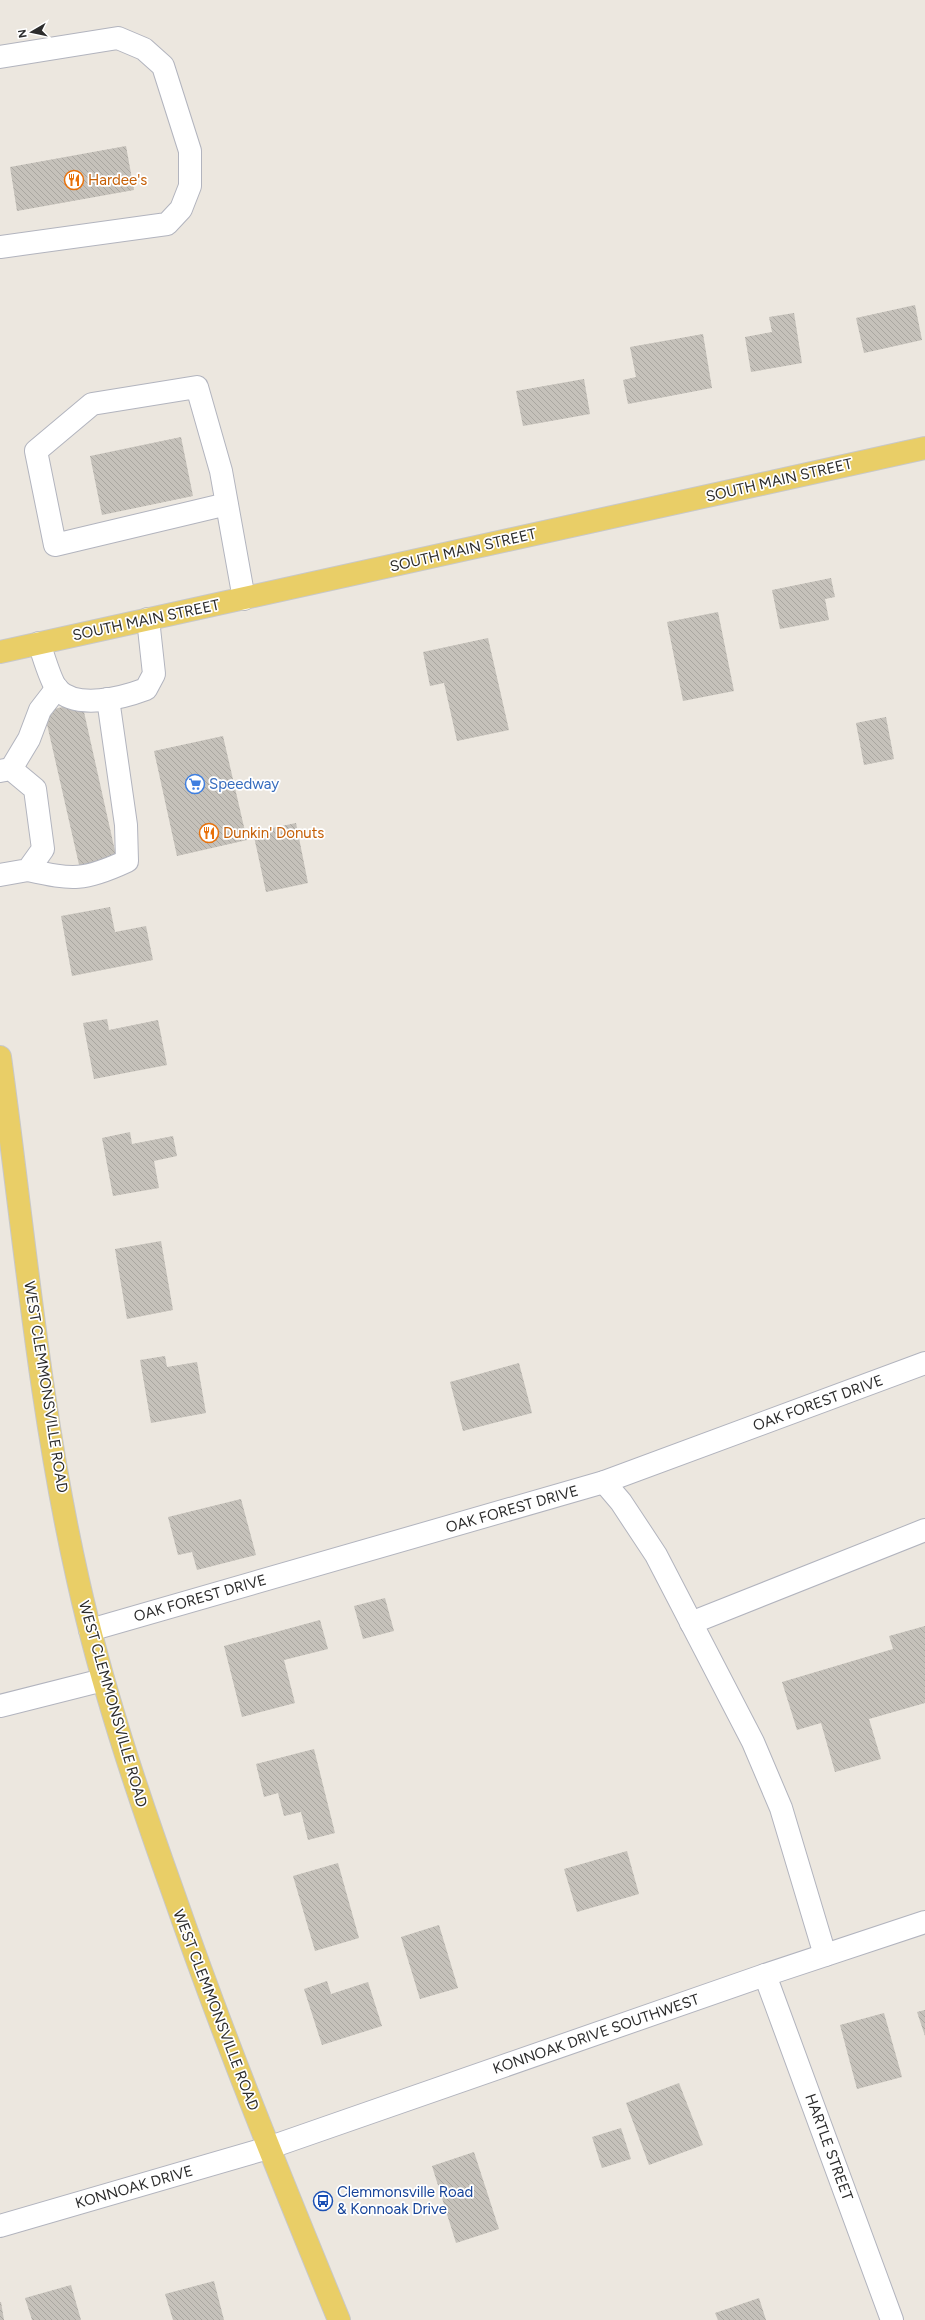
<svg xmlns="http://www.w3.org/2000/svg" width="925" height="2320" font-family="Figtree,sans-serif">
<style>
.building{fill:url(#building-back-hatch)}
.lines{fill:none;stroke-linecap:round;stroke-linejoin:round}
.minor-casing{stroke:#b2b4be;stroke-width:24}
.major-casing{stroke:#c8c8c8;stroke-width:24}
.minor{stroke:#fff;stroke-width:22}
.major{stroke:#e9ce67;stroke-width:22}
.labels{text-anchor:middle;dominant-baseline:central;stroke-width:3.5;stroke-linejoin:round;paint-order:stroke}
.food-label{font-size:15px;fill:#c56008;stroke:#fff;text-anchor:start}
.street-label{font-size:15px;fill:#2c2c2c;stroke:#fff}
.shop-label{font-size:15px;fill:#366cbe;stroke:#fff;text-anchor:start}
.transit-label{font-size:15px;fill:#164399;stroke:#fff;text-anchor:start}
</style>
<defs>
<pattern id="building-back-hatch" width="6" height="6" patternUnits="userSpaceOnUse"><rect width="6" height="6" fill="#c5c1ba"/><path d="M-1 5l2 2M0 0l6 6M5-1l2 2" fill="none" stroke="#a9a6a0"/></pattern>
</defs>
<rect width="100%" height="100%" fill="#ece7df"/>
<g class="building">
<polygon points="126,146 134,190 17,211 10,167"/>
<polygon points="915,305 922,340 864,353 856,318"/>
<polygon points="794,313 802,363 751,372 745,337 772,332 769,317"/>
<polygon points="703,334 712,388 628,404 623,380 636,377 630,347"/>
<polygon points="584,379 590,414 523,426 516,391"/>
<polygon points="181,437 193,496 102,515 90,456"/>
<polygon points="831,578 835,597 825,599 829,620 780,629 772,590"/>
<polygon points="718,612 734,691 683,701 667,622"/>
<polygon points="488,638 509,730 457,741 444,683 430,686 423,652"/>
<polygon points="82,703 117,860 80,869 44,711"/>
<polygon points="886,717 894,759 864,765 856,723"/>
<polygon points="223,736 247,840 177,856 154,751"/>
<polygon points="296,823 308,883 266,892 253,832"/>
<polygon points="110,907 115,932 146,926 153,960 72,976 61,916"/>
<polygon points="107,1019 109,1030 158,1020 167,1065 94,1079 83,1023"/>
<polygon points="130,1132 132,1144 173,1136 177,1156 154,1161 159,1188 113,1196 102,1138"/>
<polygon points="161,1241 173,1310 127,1319 115,1249"/>
<polygon points="165,1356 167,1367 197,1362 206,1413 151,1423 140,1360"/>
<polygon points="519,1363 532,1413 463,1431 450,1382"/>
<polygon points="241,1499 256,1555 197,1570 192,1552 178,1555 168,1517"/>
<polygon points="385,1598 394,1631 363,1639 354,1606"/>
<polygon points="320,1620 328,1649 284,1660 295,1703 242,1717 224,1646"/>
<polygon points="925,1626 925,1703 869,1719 881,1759 835,1772 821,1723 797,1730 782,1682 893,1649 889,1636"/>
<polygon points="314,1749 335,1833 308,1840 301,1812 284,1816 278,1793 264,1797 256,1764"/>
<polygon points="627,1851 639,1894 577,1912 564,1869"/>
<polygon points="338,1863 359,1938 315,1951 293,1876"/>
<polygon points="439,1925 458,1988 420,1999 401,1937"/>
<polygon points="327,1981 331,1994 368,1982 382,2026 322,2045 304,1989"/>
<polygon points="925,2010 925,2036 917,2012"/>
<polygon points="884,2013 902,2077 857,2089 840,2025"/>
<polygon points="679,2083 703,2145 649,2165 626,2103"/>
<polygon points="621,2128 631,2159 602,2168 592,2137"/>
<polygon points="474,2152 499,2229 456,2243 432,2166"/>
<polygon points="214,2281 224,2320 173,2320 165,2294"/>
<polygon points="71,2285 81,2320 32,2320 25,2298"/>
<polygon points="759,2298 766,2320 718,2320 715,2313"/>
<polygon points="0,2302 1,2302 4,2320 0,2320"/>
</g>
<g class="lines">
<defs>
<g id="minor">
<polyline points="0,57 118,38 144,49 163,66 190,151 190,186 181,209 167,224 0,247"/>
<polyline points="227,504 55,545 36,451 92,404 197,387 221,471 244,599"/>
<path d="M39,643C43,654 50,680 57,689C77,710 122,698 146,689L154,674L148,619"/>
<polyline points="11,769 29,739 40,710 57,688"/>
<polyline points="0,771 11,769 35,789 43,849 28,870 0,875"/>
<path d="M28,870C73,880 84,881 127,861L126,825L108,699"/>
<polyline points="604,1482 621,1502 656,1555 753,1742 781,1808 825,1955"/>
<polyline points="691,1623 925,1530"/>
<polyline points="90,1630 604,1482 925,1363"/>
<polyline points="0,1706 103,1680"/>
<polyline points="765,1975 892,2320"/>
<polyline points="0,2226 268,2148 765,1975 925,1922"/>
</g>
<g id="major">
<polyline points="0,652 925,448"/>
<path d="M0,1057C24,1231 39,1408 78,1580C102,1688 137,1792 174,1895C224,2039 281,2179 339,2320"/>
</g>
</defs>
<use href="#minor" class="minor-casing"/>
<use href="#major" class="major-casing"/>
<use href="#minor" class="minor"/>
<use href="#major" class="major"/>
</g>
<defs>
<symbol id="restaurant-ring" viewBox="-11 -11 22 22"><circle r="9.5" fill="#fff" stroke="#e8710a" stroke-width="1.5"/><path d="M-5-6h1v4h1v-4h1v4h1v-4h1v5L-1.5 .5V6h-2V.5L-5-1ZM5-6V6H3V1.5H1.5Q1.5-4 5-6Z" fill="#e8710a"/></symbol>
<symbol id="supermarket-ring" viewBox="-11 -11 22 22"><circle r="9.5" fill="#fff" stroke="#3f7fe0" stroke-width="1.5"/><path d="M-6-5.5h2.5l.6 2H6L4.5 2H-2.5L-4.4-4H-6ZM-1.5 3.2a1.3 1.3 0 1 0 .1 0ZM3 3.2a1.3 1.3 0 1 0 .1 0Z" fill="#3f7fe0"/></symbol>
<symbol id="bus-ring" viewBox="-11 -11 22 22"><circle r="9.5" fill="#fff" stroke="#1a4fb4" stroke-width="1.5"/><path d="M-5-6H5V4H4V6H2V4H-2V6H-4V4H-5ZM-3.5-4V0h7V-4ZM-3.5 1.2v1.5H-2V1.2ZM2 1.2v1.5H3.5V1.2Z" fill="#1a4fb4"/></symbol>
</defs>
<g fill-rule="evenodd">
<use href="#restaurant-ring" x="63" y="169" width="22" height="22"/>
<use href="#supermarket-ring" x="184" y="773" width="22" height="22"/>
<use href="#restaurant-ring" x="198" y="822" width="22" height="22"/>
<use href="#bus-ring" x="312" y="2190" width="22" height="22"/>
</g>
<g class="labels">
<g class="food-label">
<text x="88" y="180">Hardee's</text>
<text x="223" y="833">Dunkin' Donuts</text>
</g>
<g class="street-label">
<text transform="translate(779 480) rotate(-13)">SOUTH MAIN STREET</text>
<text transform="translate(463 550) rotate(-13)">SOUTH MAIN STREET</text>
<text transform="translate(146 620) rotate(-12)">SOUTH MAIN STREET</text>
<text transform="translate(46 1387) rotate(81)">WEST CLEMMONSVILLE ROAD</text>
<text transform="translate(818 1403) rotate(-20)">OAK FOREST DRIVE</text>
<text transform="translate(512 1509) rotate(-16)">OAK FOREST DRIVE</text>
<text transform="translate(200 1598) rotate(-16)">OAK FOREST DRIVE</text>
<text transform="translate(113 1704) rotate(74)">WEST CLEMMONSVILLE ROAD</text>
<text transform="translate(216 2010) rotate(69)">WEST CLEMMONSVILLE ROAD</text>
<text transform="translate(596 2034) rotate(-19)">KONNOAK DRIVE SOUTHWEST</text>
<text transform="translate(829 2147) rotate(70)">HARTLE STREET</text>
<text transform="translate(134 2187) rotate(-16)">KONNOAK DRIVE</text>
</g>
<g class="shop-label">
<text x="209" y="784">Speedway</text>
</g>
<g class="transit-label">
<text x="337" y="2192">Clemmonsville Road<tspan x="337" dy="17">&amp; Konnoak Drive</tspan></text>
</g>
</g>
<g transform="translate(32 32) rotate(261)" stroke="#ffffff" stroke-width="3" paint-order="stroke">
<path d="M0-3L7 15L0 10L-7 15Z" fill="#2c2c2c"/>
<text y="-6" font-size="11" font-weight="bold" text-anchor="middle" fill="#2c2c2c">N</text>
</g>
</svg>
